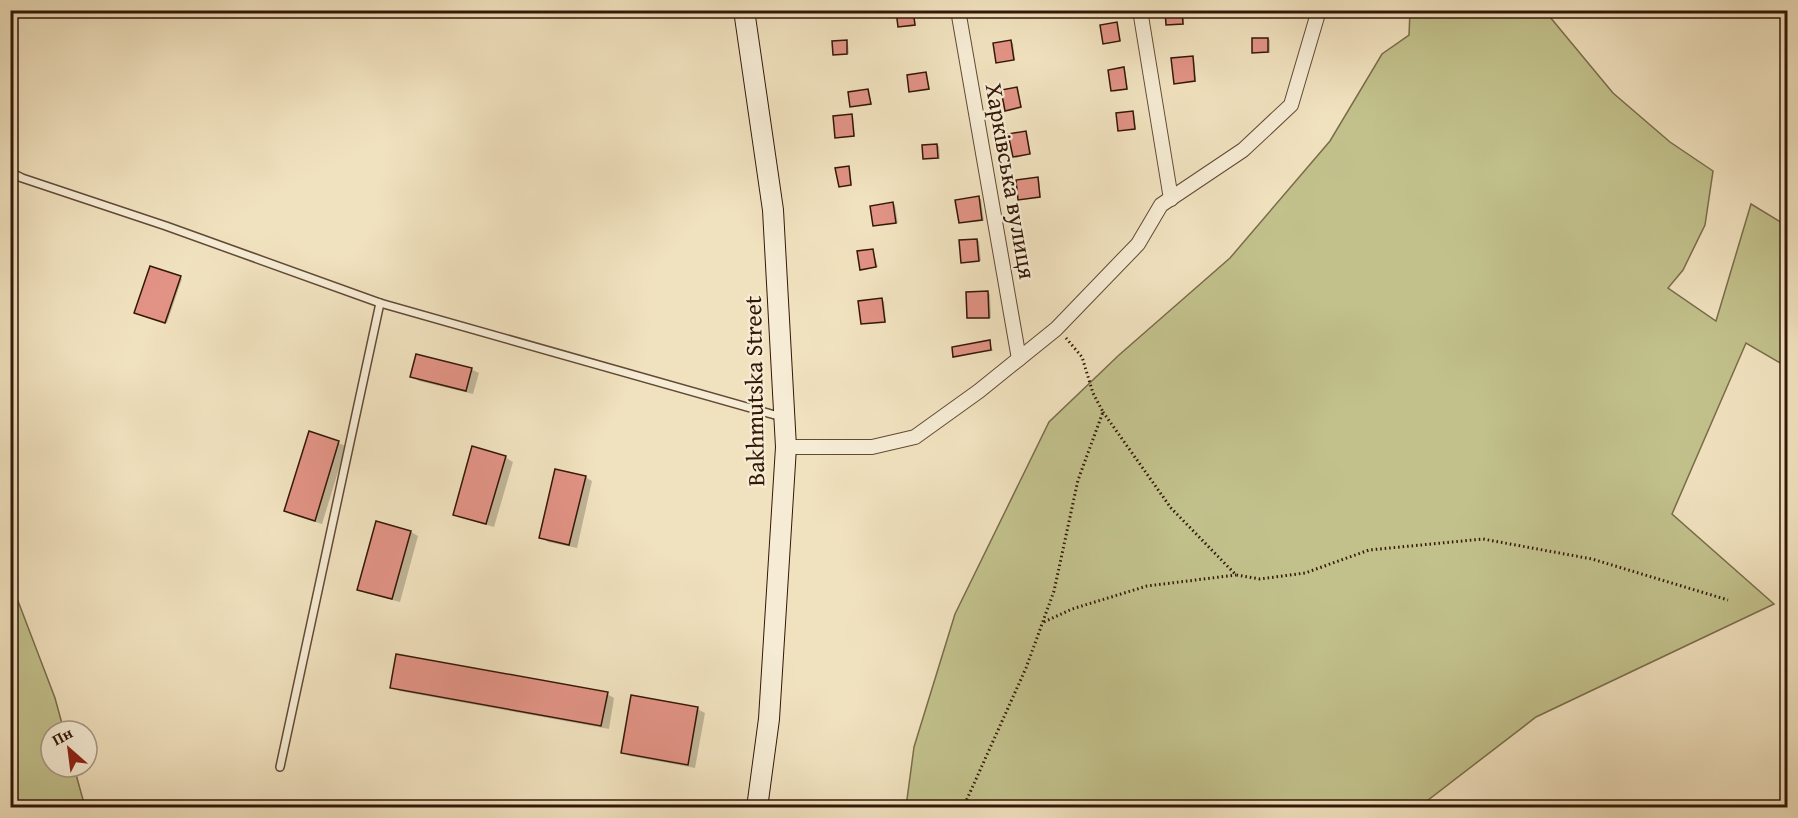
<svg xmlns="http://www.w3.org/2000/svg" width="1798" height="818" font-family="'Gentium Book Plus',serif">
<style>
.green{fill:#c2c18c;stroke:#7a6c4a;stroke-width:1.5}
.shadow{fill:#0003}
.building{fill:#e29385;stroke:#331707;stroke-width:1.5}
.lines{fill:none;stroke-linecap:round;stroke-linejoin:round}
.service-casing{stroke:#624a35;stroke-width:10}
.minor-casing{stroke:#624a35;stroke-width:16}
.secondary-casing{stroke:#331707;stroke-width:22}
.path{stroke:#331707;stroke-width:3;stroke-dasharray:1.5 3;stroke-linecap:butt}
.service{stroke:#f6ecd5;stroke-width:7}
.minor{stroke:#f6ecd5;stroke-width:14}
.secondary{stroke:#f6ecd5;stroke-width:20}
.labels{text-anchor:middle;dominant-baseline:central;stroke-width:4.5;stroke-linejoin:round;paint-order:stroke}
.street-label{font-size:24px;fill:#331707;stroke:#f6ecd5}
</style>
<rect width="100%" height="100%" fill="#f1e2bf"/>
<filter id="stains"><feTurbulence type="fractalNoise" baseFrequency=".00333" numOctaves="4"/><feColorMatrix values="0 0 0 0 .2 0 0 0 0 .09 0 0 0 0 .02 0 0 0 .5 -.17"/></filter>
<radialGradient id="worn" r=".72"><stop offset=".6" stop-color="#630" stop-opacity="0"/><stop offset="1" stop-color="#630" stop-opacity=".3"/></radialGradient>
<g class="green">
<polygon points="1410,11 1545,11 1613,93 1670,142 1713,171 1705,225 1683,270 1668,288 1716,321 1751,204 1787,226 1787,367 1746,343 1672,514 1774,604 1536,717 1419,807 906,807 914,747 955,614 1049,422 1119,355 1230,258 1330,141 1382,54 1409,35"/>
<polygon points="10,580 55,698 64,731 51,731 51,767 74,767 85,807 11,807"/>
</g>
<g class="shadow">
<polygon points="987,10 1003,10 1003,12 989,14"/>
<polygon points="1167,10 1184,10 1184,25 1167,24"/>
<polygon points="912,11 914,12 916,26 900,27"/>
<polygon points="1117,23 1121,41 1106,44 1104,43"/>
<polygon points="1268,39 1270,40 1270,53 1254,52"/>
<polygon points="846,42 848,43 849,54 834,54"/>
<polygon points="1011,42 1013,43 1015,60 998,62"/>
<polygon points="1192,58 1194,59 1196,82 1175,83"/>
<polygon points="1124,69 1125,70 1128,89 1114,92 1112,90"/>
<polygon points="926,74 930,89 911,91"/>
<polygon points="1016,89 1022,108 1009,111 1007,110"/>
<polygon points="868,90 872,104 852,106"/>
<polygon points="1132,112 1134,113 1136,129 1119,130"/>
<polygon points="852,116 853,117 855,136 837,137"/>
<polygon points="1026,132 1031,154 1016,158 1014,156"/>
<polygon points="937,145 939,146 940,159 925,159"/>
<polygon points="848,168 850,169 852,186 842,187 840,186"/>
<polygon points="1037,179 1039,180 1041,197 1019,199"/>
<polygon points="979,198 981,199 984,221 960,222"/>
<polygon points="893,204 895,205 898,223 875,225"/>
<polygon points="977,240 979,241 981,261 963,262"/>
<polygon points="873,250 878,267 863,270 862,269"/>
<polygon points="180,278 182,279 167,323 138,314"/>
<polygon points="988,293 990,294 991,318 969,318"/>
<polygon points="882,300 884,301 886,322 862,323"/>
<polygon points="989,342 993,351 954,356"/>
<polygon points="471,369 479,373 473,394 419,381 412,376"/>
<polygon points="310,433 346,446 322,524 293,515 285,510"/>
<polygon points="505,457 513,462 494,527 462,518 454,514"/>
<polygon points="585,477 592,481 577,548 548,542 541,537"/>
<polygon points="411,532 418,536 400,602 366,593 359,589"/>
<polygon points="392,687 607,694 614,698 609,729 399,691"/>
<polygon points="697,709 705,713 695,768 630,756 622,752"/>
</g>
<g class="building">
<polygon points="913,10 915,25 898,27 896,11"/>
<polygon points="1165,10 1182,10 1183,24 1166,25"/>
<polygon points="1117,22 1120,41 1103,44 1100,25"/>
<polygon points="1252,38 1268,38 1268,52 1252,53"/>
<polygon points="847,40 847,54 833,55 832,41"/>
<polygon points="1011,40 1014,60 996,63 993,43"/>
<polygon points="1193,56 1195,81 1174,84 1171,58"/>
<polygon points="1124,67 1127,89 1111,91 1108,70"/>
<polygon points="926,72 929,89 909,92 907,75"/>
<polygon points="1017,87 1021,107 1005,111 1001,90"/>
<polygon points="868,89 871,104 850,107 848,92"/>
<polygon points="1133,111 1135,129 1118,131 1116,113"/>
<polygon points="852,114 854,136 835,138 833,116"/>
<polygon points="1026,131 1030,154 1013,157 1008,134"/>
<polygon points="937,144 938,158 923,159 922,145"/>
<polygon points="849,166 851,185 839,187 835,168"/>
<polygon points="1038,177 1040,197 1018,200 1016,180"/>
<polygon points="979,196 982,220 959,223 955,200"/>
<polygon points="893,202 896,223 873,226 870,206"/>
<polygon points="977,239 979,261 961,263 959,240"/>
<polygon points="873,249 876,267 860,270 857,251"/>
<polygon points="150,266 181,276 165,323 134,313"/>
<polygon points="988,291 989,318 967,318 966,292"/>
<polygon points="882,298 885,322 861,324 858,301"/>
<polygon points="990,340 991,350 953,357 952,347"/>
<polygon points="416,354 472,368 466,391 410,377"/>
<polygon points="309,431 339,441 315,521 284,511"/>
<polygon points="472,446 506,456 486,524 453,515"/>
<polygon points="555,469 586,476 569,545 539,538"/>
<polygon points="376,521 411,531 392,599 357,590"/>
<polygon points="396,654 608,692 601,726 390,688"/>
<polygon points="631,695 698,707 688,765 621,753"/>
</g>
<g class="lines">
<defs>
<g id="service">
<polyline points="10,172 22,178 166,226 380,303 782,417"/>
<polyline points="280,767 380,303"/>
</g>
<g id="minor">
<polyline points="958,10 1019,359"/>
<polyline points="1140,10 1171,199"/>
<polyline points="786,447 872,447 915,437 979,391 1056,329 1138,244 1161,205 1243,150 1291,105 1319,10"/>
</g>
<polyline id="secondary" points="744,10 773,210 786,447 769,719 757,808"/>
</defs>
<use href="#service" class="service-casing"/>
<use href="#minor" class="minor-casing"/>
<use href="#secondary" class="secondary-casing"/>
<g class="path">
<polyline points="1103,412 1171,508 1236,575 1260,579 1305,573 1369,550 1483,539 1592,559 1728,600"/>
<polyline points="1044,622 1072,609 1147,586 1236,575"/>
<polyline points="963,808 1026,668 1054,591 1078,480 1103,412 1093,393 1082,357 1066,338"/>
</g>
<use href="#service" class="service"/>
<use href="#minor" class="minor"/>
<use href="#secondary" class="secondary"/>
</g>
<g class="labels">
<g class="street-label">
<text transform="translate(1011 181) rotate(80)">Харківська вулиця</text>
<text transform="translate(754 391) rotate(-91)">Bakhmutska Street</text>
</g>
</g>
<rect width="1798" height="818" fill="none" stroke="#f1e2bf" stroke-width="36"/>
<rect x="12" y="12" width="1774" height="794" fill="none" stroke="#331707" stroke-width="3"/>
<rect x="18" y="18" width="1762" height="782" fill="none" stroke="#331707" stroke-width="1.5"/>
<g transform="translate(69 749) rotate(332)"><circle r="28" fill="#f6ecd5" stroke="#a89783" stroke-width="1.5"/>
<path d="M0-4.5L10 22L0 15L-10 22Z" fill="#8f2418"/>
<text y="-9" font-size="16" font-weight="bold" text-anchor="middle" fill="#331707">Пн</text>
</g>
<rect width="100%" height="100%" filter="url(#stains)"/>
<rect width="100%" height="100%" fill="url(#worn)"/>
</svg>
